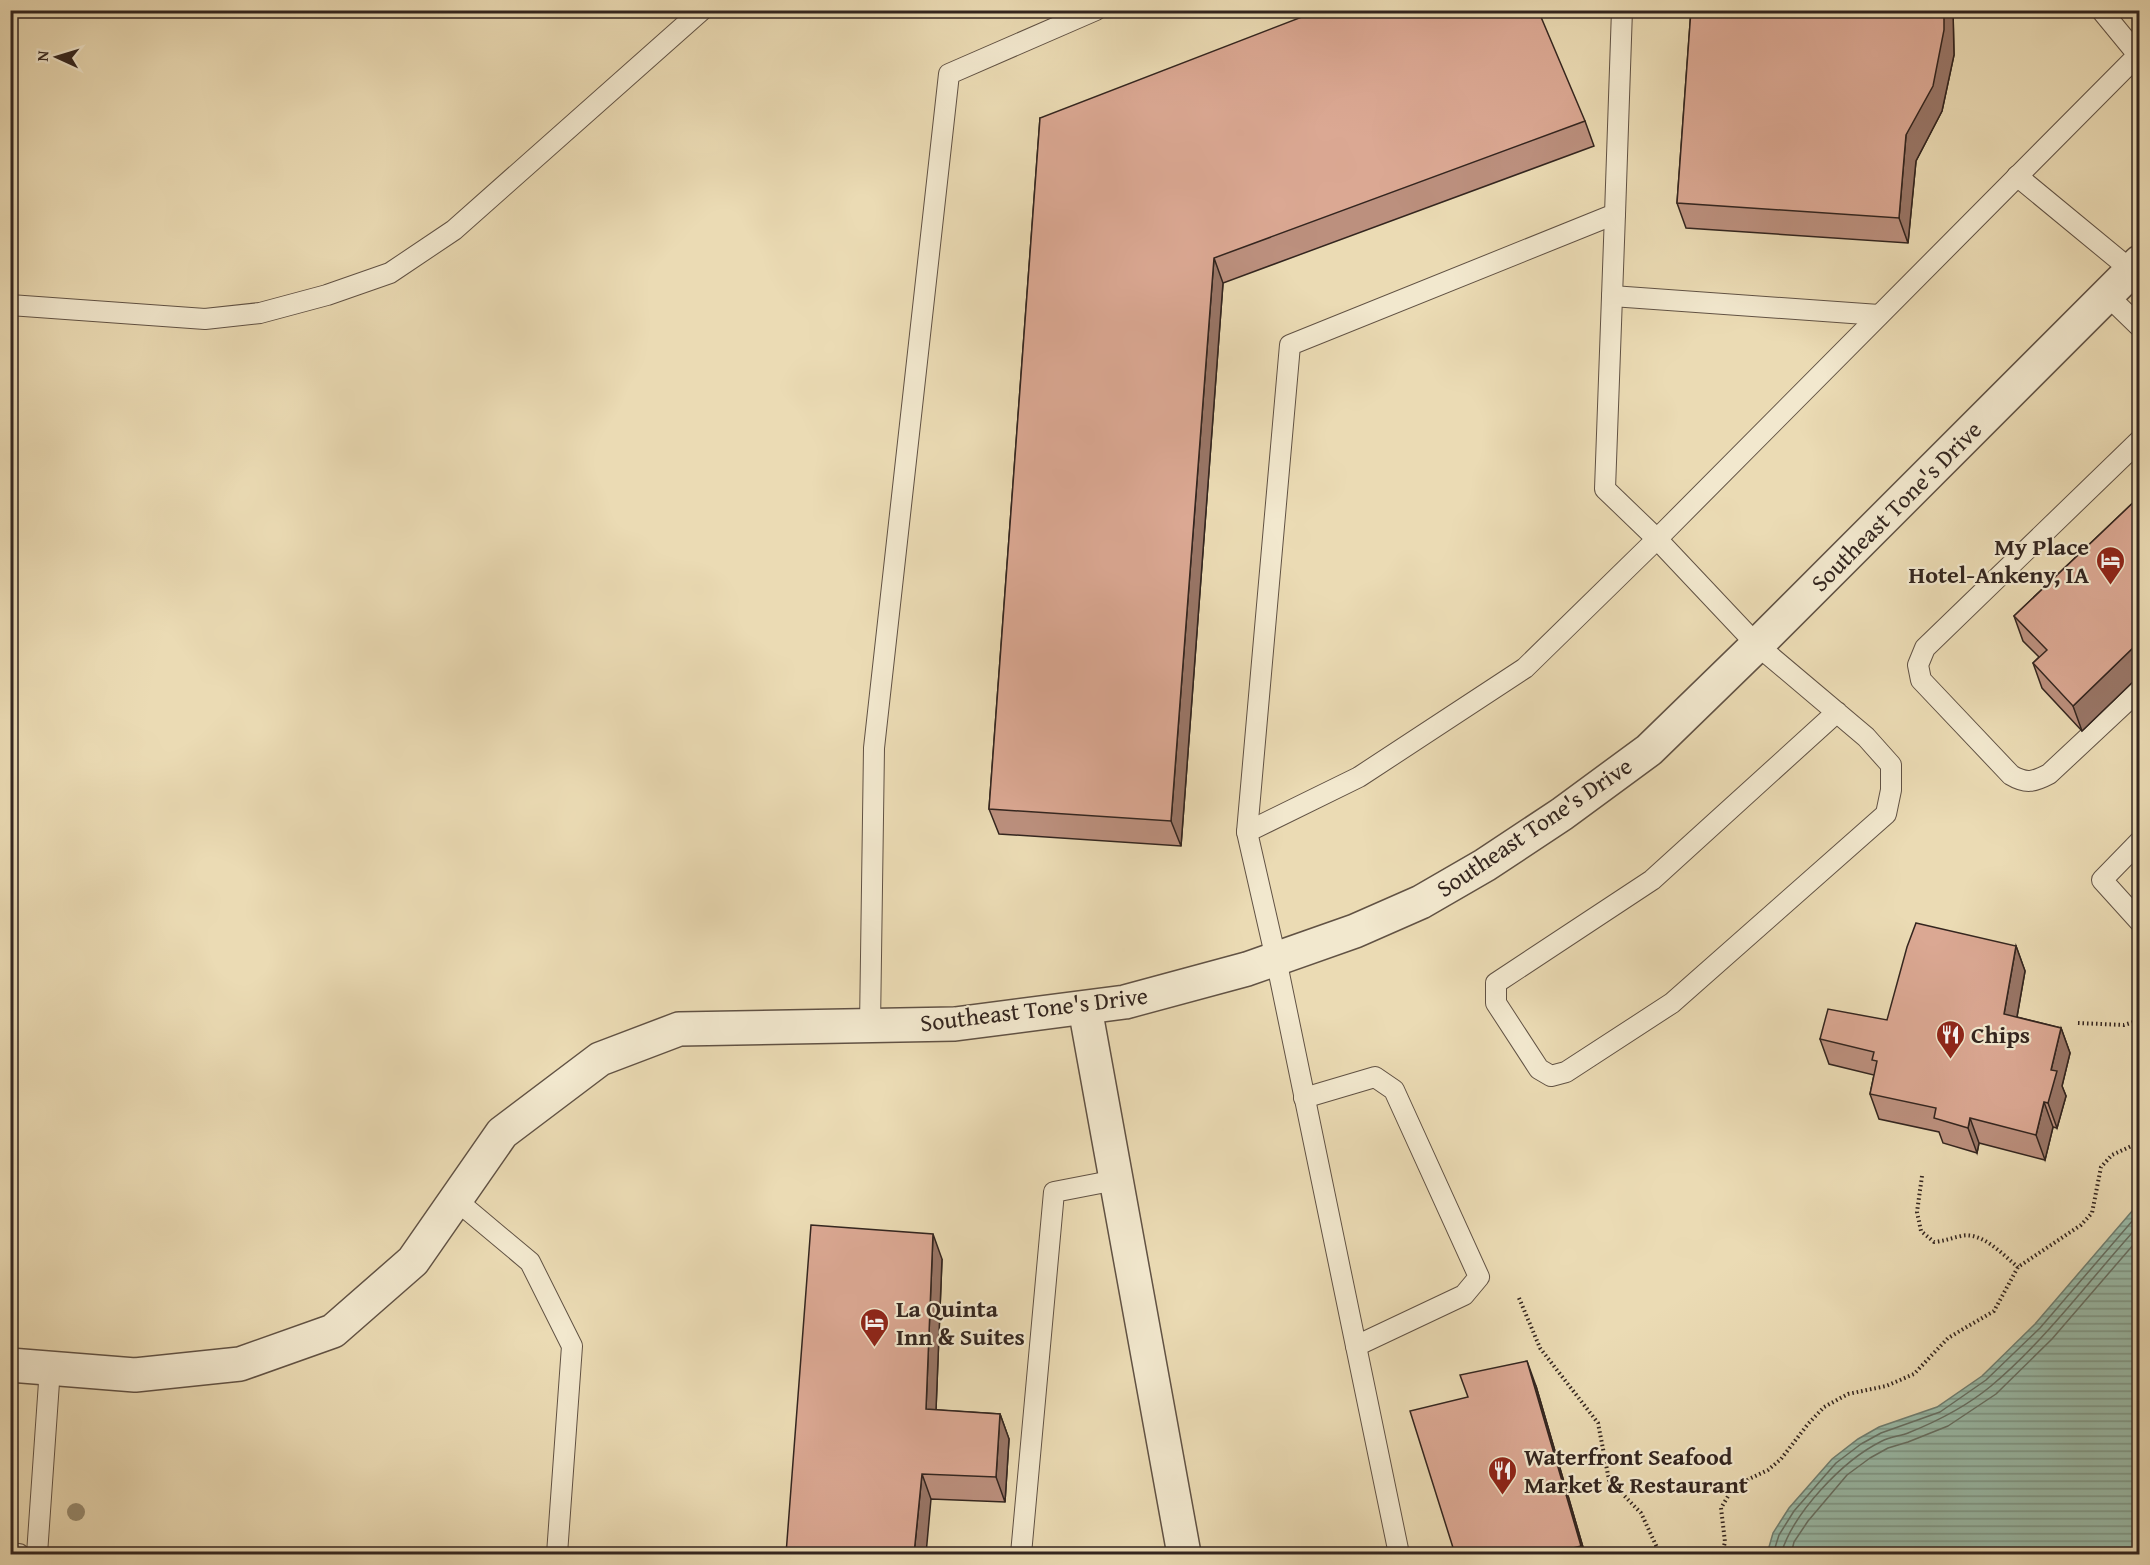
<svg xmlns="http://www.w3.org/2000/svg" width="2150" height="1565" font-family="'Gentium Book Plus',serif">
<style>
.water{fill:url(#water-rules);stroke:#707f72;stroke-width:1.5}
.lines{fill:none;stroke-linecap:round;stroke-linejoin:round}
.shore{stroke:#667064;stroke-width:1.5}
.lane-casing{stroke:#615244;stroke-width:22}
.street-casing{stroke:#615244;stroke-width:36}
.path{stroke:#33251f;stroke-width:4;stroke-dasharray:1.5 3;stroke-linecap:butt}
.lane{stroke:#f2e8ce;stroke-width:20}
.street{stroke:#f2e8ce;stroke-width:33}
.tree{fill:#988c71}
.wall{fill:#bc907e;stroke:#33251f;stroke-width:1.5}
.shaded-wall{fill:#997667;stroke:#33251f;stroke-width:1.5}
.building{fill:#dba893;stroke:#33251f;stroke-width:1.5}
.labels{text-anchor:middle;dominant-baseline:central;stroke-width:4.5;stroke-linejoin:round;paint-order:stroke}
.street-label{font-size:24px;fill:#33251f;stroke:#f2e8ce}
.poi-label{font-size:24px;font-weight:bold;fill:#33251f;stroke:#f2e8ce;text-anchor:start}
</style>
<defs>
<pattern id="water-rules" width="6" height="5" patternUnits="userSpaceOnUse" patternTransform="scale(1.5)"><rect width="6" height="5" fill="#99bba9"/><path d="M0 2.5h6" fill="none" stroke="#7d9889"/></pattern>
</defs>
<rect width="100%" height="100%" fill="#ebdbb4"/>
<filter id="stains"><feTurbulence type="fractalNoise" baseFrequency=".00333" numOctaves="4"/><feColorMatrix values="0 0 0 0 .2 0 0 0 0 .09 0 0 0 0 .02 0 0 0 .5 -.17"/></filter>
<radialGradient id="worn" r=".72"><stop offset=".6" stop-color="#630" stop-opacity="0"/><stop offset="1" stop-color="#630" stop-opacity=".3"/></radialGradient>
<polygon class="water" points="2139,1203 2139,1554 1767,1554 1773,1533 1789,1508 1832,1459 1858,1439 1879,1427 1937,1407 1982,1376 2035,1324"/>
<g class="lines">
<g class="shore">
<polyline points="1773,1554 1779,1535 1794,1511 1836,1463 1861,1444 1881,1433 1940,1412 1986,1380 2040,1328 2140,1212"/>
<path d="M1781,1554C1793,1513 1843,1460 1882,1441C1890,1437 1900,1436 1908,1433C1938,1421 1967,1406 1991,1386C2047,1339 2091,1278 2140,1224"/>
<polyline points="1791,1554 1794,1542 1808,1521 1847,1475 1870,1458 1888,1448 1908,1442 1948,1426 1996,1394 2052,1339 2140,1237"/>
</g>
<defs>
<g id="lane">
<polyline points="2017,176 2131,270"/>
<polyline points="1615,214 1605,489 1657,539 1757,645 1866,737 1891,765 1891,790 1886,814 1672,1003 1566,1072 1551,1076 1539,1069 1496,1003 1496,983 1652,880 1837,712"/>
<polyline points="2107,295 2140,327"/>
<polyline points="1612,296 1879,315"/>
<polyline points="10,305 205,319 260,313 327,295 390,273 454,230 702,10"/>
<path d="M2140,440L1925,648L1918,665L1921,680L2011,775C2026,784 2034,782 2049,774L2140,689"/>
<polyline points="1247,832 1290,345 1615,214 1622,10"/>
<polyline points="2140,841 2102,880 2140,922"/>
<polyline points="870,1026 874,748 949,74 1096,10"/>
<polyline points="1304,1098 1375,1077 1394,1090 1479,1277 1464,1295 1356,1346"/>
<polyline points="456,1200 530,1262 572,1346 557,1554"/>
<polyline points="10,1554 19,1554"/>
<polyline points="37,1554 50,1368"/>
<polyline points="1021,1554 1054,1192 1116,1180"/>
<polyline points="1399,1554 1276,959 1247,832 1359,777 1525,668 1657,539 2138,55 2101,10"/>
</g>
<g id="street">
<polyline points="1085,1008 1184,1554"/>
<polyline points="10,1365 135,1375 240,1364 333,1331 413,1261 502,1133 600,1059 679,1029 955,1024 1125,1002 1247,969 1355,931 1421,902 1485,865 1562,814 1649,750 1757,645 2140,262"/>
</g>
</defs>
<use href="#lane" class="lane-casing"/>
<use href="#street" class="street-casing"/>
<g class="path">
<polyline points="2078,1023 2124,1025 2140,1020"/>
<path d="M1922,1176L1917,1212L1921,1231L1934,1242C1944,1241 1952,1238 1961,1236C1982,1231 2003,1255 2018,1267"/>
<polyline points="1519,1298 1540,1348 1598,1423 1609,1480 1641,1513 1660,1554"/>
<polyline points="1722,1554 1725,1542 1721,1508 1730,1493 1749,1479 1768,1470 1781,1459 1808,1424 1824,1407 1848,1394 1886,1386 1914,1374 1948,1338 1994,1311 2018,1267 2081,1225 2092,1213 2101,1167 2112,1155 2140,1142"/>
</g>
<use href="#lane" class="lane"/>
<use href="#street" class="street"/>
</g>
<circle class="tree" cx="76" cy="1512" r="9"/>
<g class="wall">
<polygon points="1691,10 1953,10 1954,55 1942,111 1916,161 1908,243 1686,228 1677,203"/>
<polygon points="1040,118 1585,121 1594,146 1223,283 1181,846 999,834 989,809"/>
<polygon points="2139,497 2139,676 2082,731 2042,688 2033,663 2039,657 2023,641 2014,616"/>
<polygon points="2016,946 2025,971 2017,1017 2061,1028 2070,1053 2062,1086 2066,1096 2057,1128 2053,1127 2045,1160 1979,1143 1977,1153 1943,1143 1939,1132 1879,1119 1870,1094 1874,1075 1829,1064 1820,1039 1887,1020"/>
<polygon points="942,1259 936,1410 1000,1414 1009,1439 1005,1502 931,1499 786,1554"/>
<polygon points="1536,1386 1585,1554 1455,1554 1468,1397"/>
</g>
<g class="shaded-wall">
<polygon points="1944,10 1953,10 1954,55 1942,111 1916,161 1908,243 1899,218 1906,135"/>
<polygon points="1214,258 1223,283 1181,846 1171,821"/>
<polygon points="2139,642 2139,676 2082,731 2073,706"/>
<polygon points="2016,946 2025,971 2013,1039 2004,1014"/>
<polygon points="2061,1028 2070,1053 2062,1086 2066,1096 2057,1128 2048,1103 2051,1070"/>
<polygon points="2044,1102 2053,1127 2045,1160 2036,1135"/>
<polygon points="1970,1118 1979,1143 1977,1153 1968,1128"/>
<polygon points="933,1234 942,1259 935,1435 926,1409"/>
<polygon points="1527,1361 1536,1386 1585,1554 1584,1554 1581,1546"/>
<polygon points="1000,1414 1009,1439 1005,1502 996,1477"/>
<polygon points="922,1474 931,1499 926,1554 914,1554"/>
</g>
<g class="building">
<polygon points="1320,10 1538,10 1585,121 1214,258 1171,821 989,809 1040,118"/>
<polygon points="1691,10 1944,10 1944,30 1933,86 1906,135 1899,218 1677,203"/>
<polygon points="2139,497 2139,642 2073,706 2033,663 2047,650 2014,616"/>
<polygon points="1916,923 2016,946 2004,1014 2061,1028 2051,1070 2057,1071 2048,1103 2044,1102 2036,1135 1970,1118 1968,1128 1934,1118 1936,1108 1870,1094 1877,1061 1872,1060 1874,1052 1820,1039 1828,1009 1887,1020 1907,947"/>
<polygon points="811,1225 933,1234 926,1409 1000,1414 996,1477 922,1474 914,1554 786,1554"/>
<polygon points="1527,1361 1581,1546 1549,1554 1455,1554 1410,1411 1468,1397 1460,1375"/>
</g>
<defs>
<symbol id="hotel-pin" viewBox="-11 -11 22 30"><path d="M0 17L-7.5 6A9.5 9.5 0 1 1 7.5 6Z" fill="#8f2418" stroke="#f2e8ce"/><path d="M-6-4.5h1.5V1H6V5H4.5V3h-9V5H-6ZM-4 0a1.8 1.8 0 1 1 3.6 0ZM.5 0V-2.5h3Q6-2.5 6 0Z" fill="#fff"/></symbol>
<symbol id="restaurant-pin" viewBox="-11 -11 22 30"><path d="M0 17L-7.5 6A9.5 9.5 0 1 1 7.5 6Z" fill="#8f2418" stroke="#f2e8ce"/><path d="M-5-6h1v4h1v-4h1v4h1v-4h1v5L-1.5 .5V6h-2V.5L-5-1ZM5-6V6H3V1.5H1.5Q1.5-4 5-6Z" fill="#fff"/></symbol>
</defs>
<g fill-rule="evenodd">
<use href="#hotel-pin" x="2094" y="544" width="33" height="45"/>
<use href="#restaurant-pin" x="1934" y="1018" width="33" height="45"/>
<use href="#hotel-pin" x="858" y="1306" width="33" height="45"/>
<use href="#restaurant-pin" x="1486" y="1454" width="33" height="45"/>
</g>
<g class="labels">
<g class="street-label">
<text transform="translate(1896 506) rotate(-45)">Southeast Tone's Drive</text>
<text transform="translate(1534 827) rotate(-34)">Southeast Tone's Drive</text>
<text transform="translate(1034 1009) rotate(-7)">Southeast Tone's Drive</text>
</g>
<g class="poi-label">
<text x="2089" y="546" text-anchor="end">My Place<tspan x="2089" dy="28">Hotel-Ankeny, IA</tspan></text>
<text x="1971" y="1034">Chips</text>
<text x="896" y="1308">La Quinta<tspan x="896" dy="28">Inn &amp; Suites</tspan></text>
<text x="1524" y="1456">Waterfront Seafood<tspan x="1524" dy="28">Market &amp; Restaurant</tspan></text>
</g>
</g>
<rect width="2150" height="1565" fill="none" stroke="#ebdbb4" stroke-width="36"/>
<rect x="12" y="12" width="2126" height="1541" fill="none" stroke="#33251f" stroke-width="3"/>
<rect x="18" y="18" width="2114" height="1529" fill="none" stroke="#33251f" stroke-width="1.5"/>
<g transform="translate(57 57) rotate(274)" stroke="#f2e8ce" stroke-width="4.5" paint-order="stroke">
<path d="M0-4.5L10 22L0 15L-10 22Z" fill="#33251f"/>
<text y="-9" font-size="16" font-weight="bold" text-anchor="middle" fill="#33251f">N</text>
</g>
<rect width="100%" height="100%" filter="url(#stains)"/>
<rect width="100%" height="100%" fill="url(#worn)"/>
</svg>
